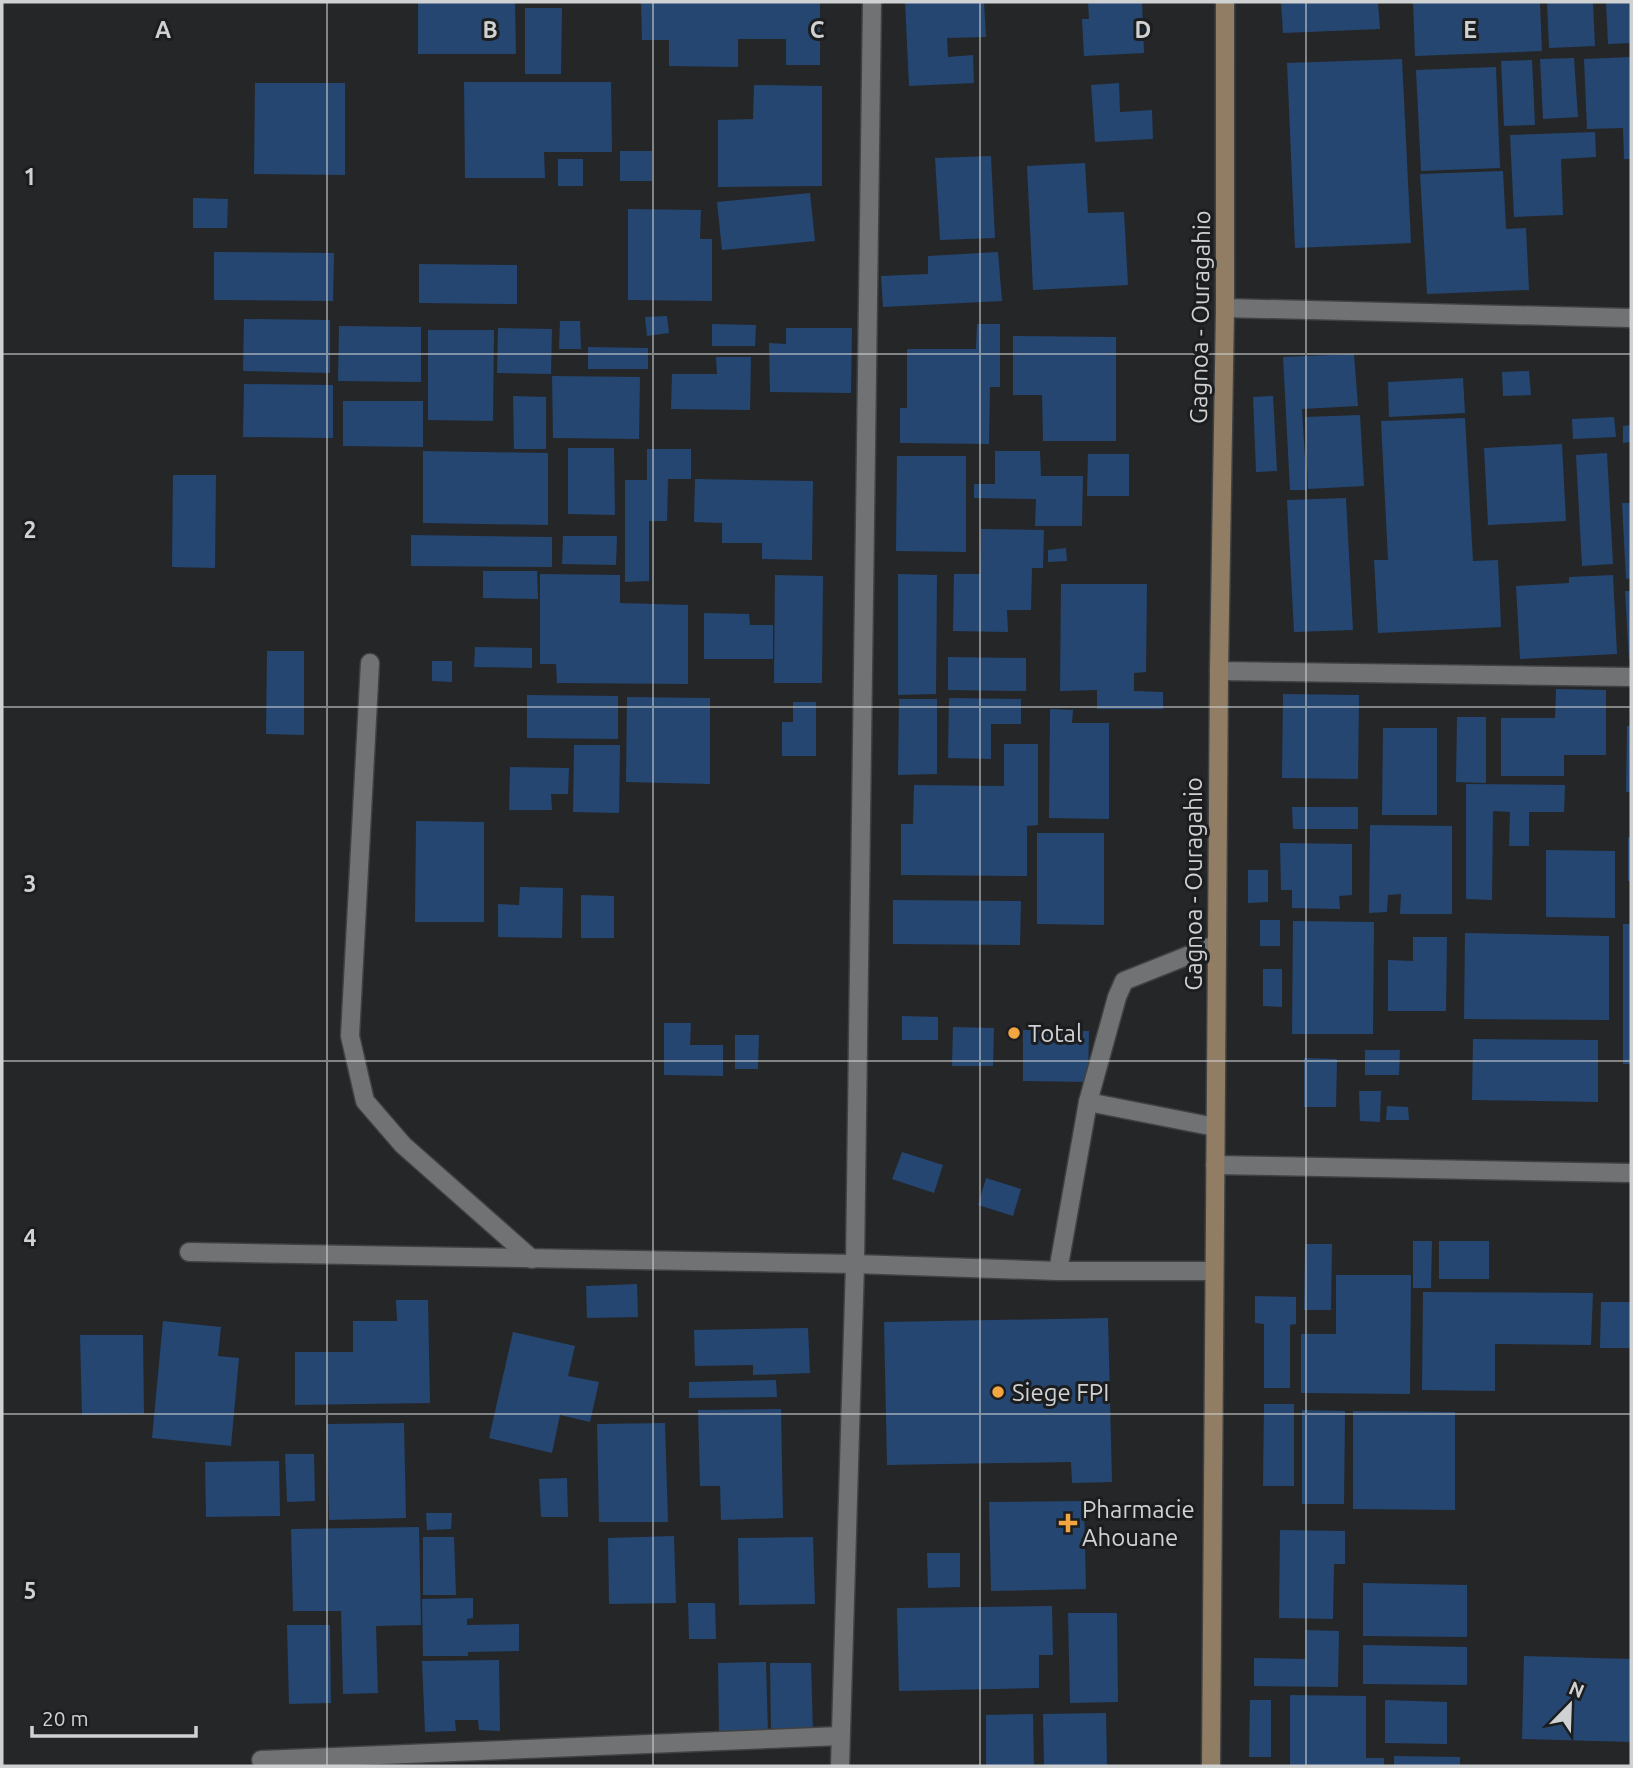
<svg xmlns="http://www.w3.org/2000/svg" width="1633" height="1768" font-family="Ubuntu,sans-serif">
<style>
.building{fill:#254671}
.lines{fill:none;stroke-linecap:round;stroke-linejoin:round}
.service-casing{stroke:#404143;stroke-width:21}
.minor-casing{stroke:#404143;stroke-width:21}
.secondary-casing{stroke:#404143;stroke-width:21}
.service{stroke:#707274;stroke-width:18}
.minor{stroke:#707274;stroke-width:18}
.secondary{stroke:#917d63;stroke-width:18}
.grid{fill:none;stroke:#d0d1d2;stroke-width:2;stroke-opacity:0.55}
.poi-dot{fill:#f2a541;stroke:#1b1d1f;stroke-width:2.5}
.labels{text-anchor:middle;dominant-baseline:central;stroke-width:6;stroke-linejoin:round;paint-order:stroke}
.street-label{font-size:24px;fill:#d0d1d2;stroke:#1b1d1f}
.poi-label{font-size:24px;fill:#d0d1d2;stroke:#1b1d1f;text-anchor:start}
.grid-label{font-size:23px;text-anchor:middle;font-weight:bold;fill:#d0d1d2;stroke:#1b1d1f;stroke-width:6;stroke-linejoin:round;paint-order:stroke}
</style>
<rect width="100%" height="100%" fill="#252628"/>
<g class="building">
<polygon points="418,2 515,2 516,54 418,54"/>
<polygon points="641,2 820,2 820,65 786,65 786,39 738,39 738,67 669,66 669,40 642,40"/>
<polygon points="905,2 984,2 986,37 947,38 948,57 973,55 974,83 909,86"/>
<polygon points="1088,2 1142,2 1144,53 1084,56 1082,19 1089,19"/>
<polygon points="1281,2 1378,2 1380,29 1283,33"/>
<polygon points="1413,2 1540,2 1542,51 1415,56"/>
<polygon points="1547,2 1593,2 1595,46 1549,48"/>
<polygon points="1606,2 1631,2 1631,43 1608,44"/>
<polygon points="525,8 562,8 561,74 525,74"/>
<polygon points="1631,57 1631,159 1624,159 1623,128 1587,129 1584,59"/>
<polygon points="1574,58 1578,117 1543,119 1540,59"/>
<polygon points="1402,59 1411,243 1295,248 1287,63"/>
<polygon points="1532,60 1535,125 1504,126 1501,61"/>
<polygon points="1496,67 1500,168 1421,171 1416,70"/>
<polygon points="464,82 611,82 612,152 544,152 545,178 465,178"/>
<polygon points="255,83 345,83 345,175 254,174"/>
<polygon points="1119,83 1120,112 1152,110 1153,139 1095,142 1091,85"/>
<polygon points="754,85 822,86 822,186 718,187 718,120 753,119"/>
<polygon points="1595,132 1596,157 1561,159 1563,215 1514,217 1510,135"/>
<rect x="620" y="151" width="32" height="30"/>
<polygon points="991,156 995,238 940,240 935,158"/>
<rect x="558" y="159" width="25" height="27"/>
<polygon points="1085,163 1088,213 1124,212 1128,285 1033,290 1027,166"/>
<polygon points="1503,171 1506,229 1526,228 1529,290 1427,294 1420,174"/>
<polygon points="810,193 815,241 722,250 717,202"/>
<polygon points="193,198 228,199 227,228 193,228"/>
<polygon points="628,209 701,210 700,239 712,239 712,301 628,300"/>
<polygon points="214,252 334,253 333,301 214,300"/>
<polygon points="998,252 1002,301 883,307 881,276 928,274 928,256"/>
<polygon points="419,264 517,265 517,304 419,303"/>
<polygon points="667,316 669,333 647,336 645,317"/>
<polygon points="244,319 330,320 330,373 243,371"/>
<polygon points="560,321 580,321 581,349 559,349"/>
<polygon points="712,324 756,325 755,346 712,346"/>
<polygon points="977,324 1000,324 1000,387 990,387 989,444 900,443 900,408 907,408 907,349 976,349"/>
<polygon points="339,326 421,327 421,382 338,381"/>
<polygon points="498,328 552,329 551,374 497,373"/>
<polygon points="786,328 852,328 851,393 770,392 769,343 786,344"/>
<polygon points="428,330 494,330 493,421 428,420"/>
<polygon points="1013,336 1116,337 1116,441 1043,441 1042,395 1013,395"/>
<polygon points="588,347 648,348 648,369 588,369"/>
<polygon points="1354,354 1358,406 1302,409 1307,490 1290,490 1283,357"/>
<polygon points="716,357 751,357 750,410 671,409 672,374 717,374"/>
<polygon points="1529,371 1531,395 1503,396 1502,372"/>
<polygon points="552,376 640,377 639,439 553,438"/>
<polygon points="1463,378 1465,413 1389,417 1388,382"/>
<polygon points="244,384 333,385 333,438 243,437"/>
<polygon points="513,396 546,397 546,449 514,449"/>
<polygon points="1273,396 1277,471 1256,472 1253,397"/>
<polygon points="343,401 423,401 423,447 343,446"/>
<polygon points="1360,415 1364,486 1308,489 1305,417"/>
<polygon points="1614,417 1616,437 1573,439 1572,419"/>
<polygon points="1465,418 1473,561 1498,560 1501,627 1378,633 1374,560 1388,560 1381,421"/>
<polygon points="1631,425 1631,442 1623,443 1623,426"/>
<polygon points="1562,444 1566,521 1488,525 1484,448"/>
<polygon points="568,448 614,448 615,515 568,514"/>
<polygon points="647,449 691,449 691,479 668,479 667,521 649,521 649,581 625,582 625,480 647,480"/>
<polygon points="423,451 548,453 548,525 423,523"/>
<polygon points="995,451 1040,451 1041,476 1083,476 1082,526 1035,526 1036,499 974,498 974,484 995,484"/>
<polygon points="1607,453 1613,564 1582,566 1576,455"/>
<polygon points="1088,454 1129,454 1129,496 1087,496"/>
<polygon points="897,456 966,456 966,552 896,551"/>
<polygon points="173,475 216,475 215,568 172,567"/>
<polygon points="695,479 813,481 812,560 762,559 762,543 722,543 722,523 694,522"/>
<polygon points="1346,498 1353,630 1294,632 1287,500"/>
<polygon points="1622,503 1631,503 1631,578 1626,579"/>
<polygon points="981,529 1044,530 1043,568 1032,568 1031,610 1007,610 1008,632 953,631 954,574 980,574"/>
<polygon points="411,535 552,537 552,567 411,566"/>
<polygon points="563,536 617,536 616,565 562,564"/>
<polygon points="1066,548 1067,561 1048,562 1048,550"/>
<polygon points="483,571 537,571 538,599 483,598"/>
<polygon points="540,574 620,575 620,603 688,605 688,684 557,683 556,664 540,664"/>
<polygon points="898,574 937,575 936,694 898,695"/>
<polygon points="775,575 823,576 822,683 774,683"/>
<polygon points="1613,575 1617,654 1520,659 1516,586 1569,583 1569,577"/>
<polygon points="1061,584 1147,584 1146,672 1134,673 1134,691 1163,692 1163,709 1097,709 1097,690 1060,691"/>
<polygon points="1625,591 1631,591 1631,658 1629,659"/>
<polygon points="704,613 749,614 750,625 773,625 773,659 704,659"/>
<polygon points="475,647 532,648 532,668 474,667"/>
<polygon points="267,651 304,651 304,735 266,734"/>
<polygon points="948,657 1026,658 1026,691 948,690"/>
<polygon points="432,661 452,661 452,682 432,681"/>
<polygon points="1556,689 1606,690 1606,755 1564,755 1564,776 1501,776 1501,718 1555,718"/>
<polygon points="1283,694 1359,695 1358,779 1282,778"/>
<polygon points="527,695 618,696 618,739 527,738"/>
<polygon points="627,697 710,698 710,784 626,782"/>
<polygon points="949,698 1021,699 1021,724 991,724 991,759 948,758"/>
<polygon points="899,699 937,699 937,774 898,775"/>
<polygon points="793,702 816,702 816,756 782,756 782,722 793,722"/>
<polygon points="1050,709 1073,710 1072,723 1109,723 1109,819 1049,818"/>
<polygon points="1457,717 1486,717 1486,783 1456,782"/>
<polygon points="1627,726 1631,726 1631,792 1626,792"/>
<polygon points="1383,728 1437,728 1437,815 1382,815"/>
<polygon points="1004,744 1038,744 1038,825 1027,826 1027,876 901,875 901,824 913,824 914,785 1004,786"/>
<polygon points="574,745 620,745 619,813 573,812"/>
<polygon points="510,767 569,768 568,794 551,794 552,810 509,810"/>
<polygon points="1466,784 1565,785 1564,812 1529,812 1529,846 1509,846 1510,812 1493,811 1492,900 1466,899"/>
<polygon points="1292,807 1358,807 1358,829 1293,829"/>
<polygon points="416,821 484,822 484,922 415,922"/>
<polygon points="1370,825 1452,826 1452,914 1400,914 1401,894 1388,895 1387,912 1369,913"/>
<polygon points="1037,833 1104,833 1104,925 1037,924"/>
<rect x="1628" y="837" width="3" height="44"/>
<polygon points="1280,843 1352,844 1352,895 1339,896 1340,909 1292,908 1292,890 1281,890"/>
<polygon points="1546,850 1615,851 1615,918 1546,917"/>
<polygon points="1248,870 1268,870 1268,902 1248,903"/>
<polygon points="520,887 563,888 562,938 498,937 498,904 519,905"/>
<polygon points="581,895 614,896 614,938 581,938"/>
<polygon points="893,900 1021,901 1020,945 893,944"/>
<rect x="1260" y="920" width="20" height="26"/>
<polygon points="1293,921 1374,922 1373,1034 1292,1034"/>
<rect x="1623" y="924" width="8" height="140"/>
<polygon points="1465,933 1609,936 1609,1020 1464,1019"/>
<polygon points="1413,937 1447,937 1446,1011 1388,1011 1388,960 1413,961"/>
<polygon points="1263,969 1282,969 1282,1007 1263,1006"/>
<polygon points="902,1016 938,1017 938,1040 902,1040"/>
<polygon points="664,1023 691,1023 690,1045 723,1045 723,1076 664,1075"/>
<polygon points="953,1027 994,1028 993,1066 952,1066"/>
<polygon points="1023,1030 1089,1031 1088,1082 1023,1081"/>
<polygon points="735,1035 759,1035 758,1069 735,1069"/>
<polygon points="1473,1039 1598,1040 1598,1102 1472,1100"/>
<polygon points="1365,1050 1400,1050 1399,1075 1365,1075"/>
<polygon points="1304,1058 1337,1059 1336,1107 1304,1107"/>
<polygon points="1359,1091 1381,1091 1380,1122 1360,1121"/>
<polygon points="1387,1106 1408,1107 1409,1120 1386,1120"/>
<polygon points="902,1152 943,1165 934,1193 892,1179"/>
<polygon points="986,1178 1021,1189 1013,1216 978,1205"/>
<polygon points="1413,1241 1432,1241 1431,1288 1413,1288"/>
<rect x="1439" y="1241" width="50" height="38"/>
<polygon points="1305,1244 1332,1244 1331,1310 1304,1310"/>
<polygon points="1336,1275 1411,1275 1410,1394 1301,1393 1301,1334 1336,1334"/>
<polygon points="637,1284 638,1317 587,1318 586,1286"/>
<polygon points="1423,1292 1593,1293 1591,1345 1495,1344 1495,1391 1422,1390"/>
<polygon points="1255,1296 1296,1297 1296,1324 1290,1325 1290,1388 1264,1388 1264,1324 1255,1323"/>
<polygon points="396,1300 428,1300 430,1403 295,1405 295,1352 353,1352 353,1321 397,1321"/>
<polygon points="1601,1302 1631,1302 1631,1348 1600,1348"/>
<polygon points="1108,1318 1112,1482 1072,1483 1071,1462 887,1465 884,1322"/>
<polygon points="163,1321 221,1327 218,1356 239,1358 231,1446 152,1438"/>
<polygon points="808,1328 810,1373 753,1375 753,1365 695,1366 694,1330"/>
<polygon points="513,1332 575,1346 568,1376 599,1382 590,1422 560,1415 552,1453 489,1438"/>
<polygon points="80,1335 143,1335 144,1414 82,1415"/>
<polygon points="776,1380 777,1397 689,1398 689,1382"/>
<polygon points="1264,1404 1294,1404 1294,1486 1263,1486"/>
<polygon points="781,1409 783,1518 721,1520 720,1486 700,1486 698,1410"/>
<polygon points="1302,1410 1345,1411 1344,1504 1302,1504"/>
<polygon points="1353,1411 1455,1412 1455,1510 1353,1509"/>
<polygon points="404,1423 406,1518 329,1520 327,1424"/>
<polygon points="665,1423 668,1522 599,1522 597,1424"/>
<polygon points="285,1454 314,1454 315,1501 287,1502"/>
<polygon points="279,1461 280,1516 206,1517 205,1462"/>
<polygon points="567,1478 568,1517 541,1517 539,1479"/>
<polygon points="1084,1501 1086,1589 991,1591 989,1502"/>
<polygon points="426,1513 452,1513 451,1529 427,1530"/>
<polygon points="419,1527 421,1625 376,1626 378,1693 343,1694 341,1611 293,1611 291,1529"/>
<polygon points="1280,1530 1345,1531 1345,1564 1334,1564 1333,1619 1279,1618"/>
<polygon points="674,1536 676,1603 609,1604 608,1538"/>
<polygon points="423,1537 454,1537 456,1595 423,1595"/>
<polygon points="813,1537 815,1604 739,1605 738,1538"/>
<polygon points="927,1553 960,1553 960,1587 928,1588"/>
<polygon points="1363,1583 1467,1585 1467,1637 1363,1636"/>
<polygon points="473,1598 473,1618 467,1619 467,1625 519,1624 519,1651 468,1652 468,1656 423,1656 422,1599"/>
<polygon points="688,1603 715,1603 716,1639 689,1639"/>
<polygon points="1052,1606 1053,1655 1039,1655 1039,1688 899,1691 897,1608"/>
<polygon points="1068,1613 1117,1613 1118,1702 1070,1703"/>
<polygon points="287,1625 330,1625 331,1703 289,1704"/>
<polygon points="1305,1630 1339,1631 1338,1687 1254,1686 1254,1658 1305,1659"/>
<polygon points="1363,1645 1467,1647 1467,1685 1363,1684"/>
<polygon points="1524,1656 1631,1659 1631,1742 1522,1739"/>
<polygon points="499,1660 500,1731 479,1730 478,1720 455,1720 456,1731 425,1732 422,1661"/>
<polygon points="766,1662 768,1733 719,1733 718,1663"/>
<polygon points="770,1663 811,1663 813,1733 771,1734"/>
<polygon points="1290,1695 1366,1696 1366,1758 1384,1758 1384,1766 1290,1766"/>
<polygon points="1250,1700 1271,1700 1271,1757 1249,1757"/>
<polygon points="1385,1700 1447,1702 1447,1744 1385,1743"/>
<polygon points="1106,1713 1107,1766 1044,1766 1043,1714"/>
<polygon points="1033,1714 1034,1766 986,1766 986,1715"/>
<polygon points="1394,1756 1460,1757 1460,1766 1394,1766"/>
</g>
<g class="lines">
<defs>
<g id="service">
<polyline points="1088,1102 1215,1127"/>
<polyline points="1058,1271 1088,1102 1117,997 1124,981 1217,944"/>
</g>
<g id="minor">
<polyline points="1225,308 1631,318"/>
<polyline points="370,663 350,1036 365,1101 403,1145 532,1259"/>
<polyline points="1219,671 1631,677"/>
<polyline points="1215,1165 1631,1173"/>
<polyline points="189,1252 855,1264 1058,1271 1214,1271"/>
<polyline points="261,1760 840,1736"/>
<polyline points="840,1766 855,1264 872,2"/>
</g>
<polyline id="secondary" points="1211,1766 1219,671 1225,308 1225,2"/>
</defs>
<use href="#service" class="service-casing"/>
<use href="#minor" class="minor-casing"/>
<use href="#secondary" class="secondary-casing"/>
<use href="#service" class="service"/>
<use href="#minor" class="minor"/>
<use href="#secondary" class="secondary"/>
</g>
<path class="grid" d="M327,2V1766M653,2V1766M980,2V1766M1306,2V1766M2,354H1631M2,707H1631M2,1061H1631M2,1414H1631"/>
<g class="poi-dot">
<circle cx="1014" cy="1033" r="7"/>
<circle cx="998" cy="1392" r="7"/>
<path d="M1064.5 1512.5h7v7h7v7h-7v7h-7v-7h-7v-7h7z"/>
</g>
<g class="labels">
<g class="street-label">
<text transform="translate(1200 317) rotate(-89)">Gagnoa - Ouragahio</text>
<text transform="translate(1193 884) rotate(-90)">Gagnoa - Ouragahio</text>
</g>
<g class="poi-label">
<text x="1028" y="1033">Total</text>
<text x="1012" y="1392">Siege FPI</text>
<text x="1082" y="1509">Pharmacie<tspan x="1082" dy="28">Ahouane</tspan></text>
</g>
</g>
<g class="grid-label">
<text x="163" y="38">A</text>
<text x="490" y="38">B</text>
<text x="817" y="38">C</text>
<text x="1143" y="38">D</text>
<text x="1470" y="38">E</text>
<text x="30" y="185">1</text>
<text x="30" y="538">2</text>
<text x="30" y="892">3</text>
<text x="30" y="1246">4</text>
<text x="30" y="1599">5</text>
</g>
<rect width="1633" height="1768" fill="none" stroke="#d0d1d2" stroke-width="7"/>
<g transform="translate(1570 1705) rotate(23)" stroke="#1b1d1f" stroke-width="5" paint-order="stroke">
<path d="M0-5L12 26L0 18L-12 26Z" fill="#d0d1d2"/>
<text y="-10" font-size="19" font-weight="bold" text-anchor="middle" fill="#d0d1d2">N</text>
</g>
<path d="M32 1726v10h164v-10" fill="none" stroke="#d0d1d2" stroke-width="3.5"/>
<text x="42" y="1726" font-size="21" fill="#d0d1d2" stroke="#1b1d1f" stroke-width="5" paint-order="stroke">20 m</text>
</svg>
